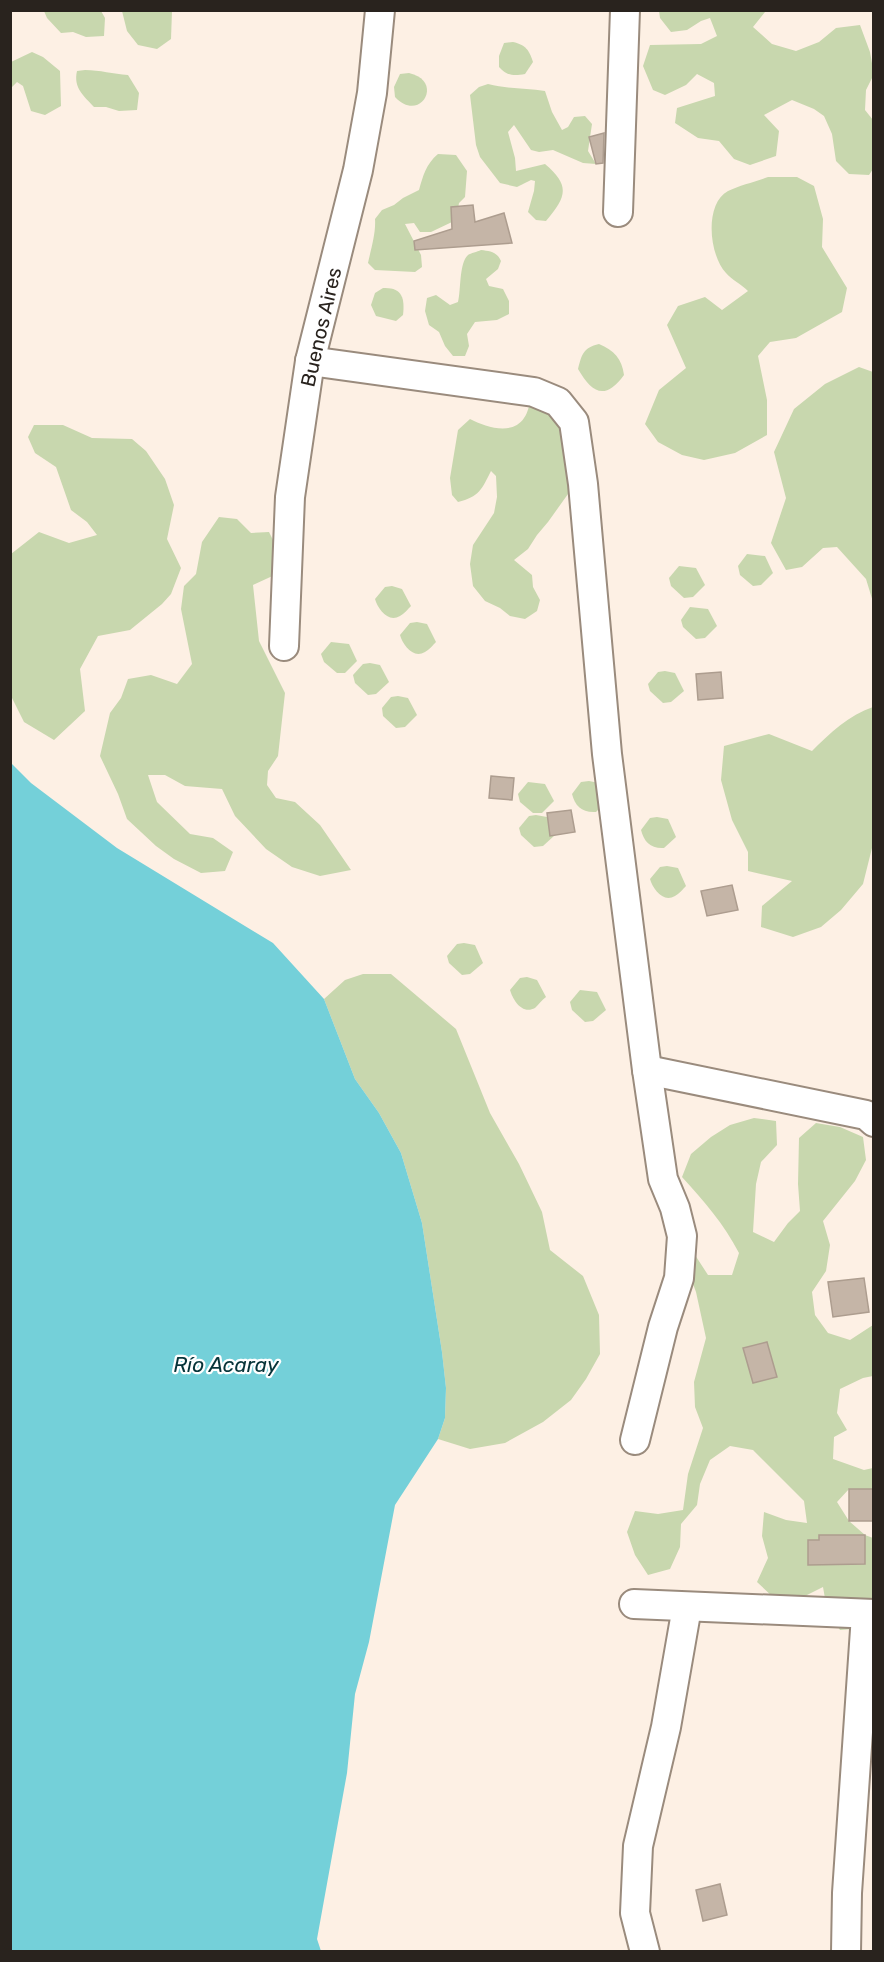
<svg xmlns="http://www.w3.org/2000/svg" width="884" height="1962" font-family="Rubik,sans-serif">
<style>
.green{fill:#c8d7ae}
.water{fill:#74d0d9}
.building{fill:#c5b5a7;stroke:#ad9d8f;stroke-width:1.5}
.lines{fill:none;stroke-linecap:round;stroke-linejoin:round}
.minor-casing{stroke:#9a8b7d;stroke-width:32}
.minor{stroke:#fff;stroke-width:28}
.labels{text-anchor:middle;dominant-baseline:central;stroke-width:4.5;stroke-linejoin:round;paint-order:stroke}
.street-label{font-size:20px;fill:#29231e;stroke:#fff}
.water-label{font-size:21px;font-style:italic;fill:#063439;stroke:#fff}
</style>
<rect width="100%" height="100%" fill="#fdf0e4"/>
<g class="green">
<polygon points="44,11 101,11 105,18 104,36 86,37 73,32 61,33 47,18"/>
<polygon points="122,11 172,11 171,39 157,49 138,45 127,31"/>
<polygon points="659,11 775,11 765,12 753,27 772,44 796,51 819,42 836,28 860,25 870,52 873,69 873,76 866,90 865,110 873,120 873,169 869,175 849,174 836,161 832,134 824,116 814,109 792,100 764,115 779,131 776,156 750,165 734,159 719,141 698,138 675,123 677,108 715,96 714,83 697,74 686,85 665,95 653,90 643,66 650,45 701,44 717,36 710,18 701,21 687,30 671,32 660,18"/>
<path d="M513,42C526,45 529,50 533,62L525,74C514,76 507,76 499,67V56L504,43Z"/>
<polygon points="32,52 43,57 60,71 61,106 45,115 31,111 23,86 17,82 11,88 11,62"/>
<path d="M85,70C100,70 113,74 128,75L139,93L137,110L119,111L106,107H94C84,96 73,88 77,71Z"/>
<path d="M409,73C445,81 420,124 395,97L394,87L400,74Z"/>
<path d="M488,84C507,89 526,88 545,91L552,112L562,130L568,127L574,117L585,116L592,124L588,151L596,164L583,163L553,150L539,152L531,150L514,125L508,132L515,158L516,171L545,164C571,186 566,197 546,221L536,220L528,212L534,191L535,181L531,180L517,187L500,183L480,157L476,145L470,95L479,87Z"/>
<path d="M438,154L456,155L467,171L465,197L459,203L457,215L452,222L431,232H420L414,223L405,224L421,255L422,267L415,272L375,270L368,263C371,249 376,233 375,219L382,210L394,205L403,198L419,190C423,176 426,164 438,154Z"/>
<path d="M768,177H797L814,186L823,219L822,247L847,288L842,312L796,338L770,342L758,356L767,400V435L735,453L704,460L682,455L658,442L645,424L659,390L686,368L667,325L678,306L705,297L722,310L748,291C741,284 732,280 726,273C709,255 704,204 728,191C740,185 755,182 768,177Z"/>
<path d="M481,250C490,251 497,252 501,261L498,269L486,279L489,286L503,289L509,301V314L497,320L475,322L467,334L469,346L465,356H453L445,346L439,332L429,325L425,311L427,298L436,295L450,305L458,302C461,290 459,263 468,255C471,253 477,252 481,250Z"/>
<path d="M383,288C402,287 405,298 403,315L396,321L376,316L371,305L375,293Z"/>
<path d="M599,344C614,350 622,359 624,375C605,401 592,393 578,369C582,354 583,348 599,344Z"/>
<polygon points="859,367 873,372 873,602 866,579 837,547 823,548 802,567 786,570 771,543 786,498 774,452 794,409 825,384"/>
<path d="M531,399H561L574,476L568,494L548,522L537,535L528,549L514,560L532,575L533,587L540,600L537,611L525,619L510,616L500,608L485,601L473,586L470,564L473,545L494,513L497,497L496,476L491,471C482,489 479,497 458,502L452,495L450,478L458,430L470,419C486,427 512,436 524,418C528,413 529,405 531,399Z"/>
<polygon points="34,425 63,425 92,438 132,439 146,451 165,479 174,505 167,539 181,568 171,594 162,604 130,630 98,636 80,669 85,711 54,740 24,722 11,696 11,554 39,532 69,543 97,535 87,522 71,510 56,467 35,453 28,437"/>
<polygon points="219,517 237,519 251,533 269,532 278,550 279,573 253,585 259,641 285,693 278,756 268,771 267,785 276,798 295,802 320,825 351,870 320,876 292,867 266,849 235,816 222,789 185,786 165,775 148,775 157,802 190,834 213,838 233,852 225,871 201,873 174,859 156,846 127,819 118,794 100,756 110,713 121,698 128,679 151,675 177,684 192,664 181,609 184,586 196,574 202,542"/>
<polygon points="747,554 765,556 773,573 761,585 753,586 740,575 738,566"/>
<polygon points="679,566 696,568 705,585 693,597 684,598 671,586 669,578"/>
<path d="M392,586L402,589L411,606C408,609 404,614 400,616C388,623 378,609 375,599L385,587Z"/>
<polygon points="690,607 708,609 717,626 705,638 696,639 683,627 681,620"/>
<path d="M417,622L427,624L436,642C433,645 429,650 425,652C413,659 403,645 400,635L410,623Z"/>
<polygon points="331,642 349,644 357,661 345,673 337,673 324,662 321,654"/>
<polygon points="370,663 380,665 389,682 376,694 368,695 355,683 353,675 363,664"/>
<polygon points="665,671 675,673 684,691 671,702 663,703 650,691 648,684 658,672"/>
<polygon points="398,696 408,698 417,715 405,727 396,728 383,716 382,708 391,697"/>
<path d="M873,707V844L863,884L841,910L821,927L793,937L761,927L762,906L792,881L748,871V852L732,820L721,780L724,746L769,734L812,751C830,733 849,715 873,707Z"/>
<path d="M589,781L599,783L601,807L596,812C582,813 575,806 572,794L581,782Z"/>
<polygon points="528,782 545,784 554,801 542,813 533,813 520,802 518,794"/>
<polygon points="536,815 547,817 555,835 543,846 534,847 521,835 519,828 529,816"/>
<path d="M657,817L668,819L676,837L664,848C651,849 644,842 641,830L650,818Z"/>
<path d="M667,866L678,868L686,886C683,889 679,894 675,896C663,903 653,889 650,879L660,867Z"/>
<polygon points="464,943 475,945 483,963 470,974 462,975 449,963 447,956 457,944"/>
<polygon points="363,974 391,974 456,1029 490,1113 519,1164 542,1212 550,1250 583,1276 599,1315 600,1354 586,1379 571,1400 543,1422 505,1443 470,1449 438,1439 445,1418 446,1388 442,1352 422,1223 401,1153 379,1113 355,1079 324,999 345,980"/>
<path d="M520,978L527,977L537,980L546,997C542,1000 538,1005 535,1008C522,1015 513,1000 510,990Z"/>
<polygon points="580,990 597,992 606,1010 593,1021 585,1022 572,1010 570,1002"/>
<path d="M754,1118L776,1121L777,1145L761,1162L756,1184L753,1232L774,1242L788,1223L800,1211L798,1184L799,1138L816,1123L840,1127L863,1137L866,1160L855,1181L823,1221L830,1245L826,1271L812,1292L815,1315L828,1333L850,1340L873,1325V1376L863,1378L840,1389L837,1413L847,1430L834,1437L833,1459L864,1470L873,1468V1492L849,1489L837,1502L849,1521L865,1535L873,1538V1625L865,1628L840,1630L827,1610L823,1587L801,1598L775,1599L757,1582L768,1558L762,1536L764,1512L786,1520L807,1523L804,1501L753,1450L730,1446L710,1460L700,1484L697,1505L681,1524L680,1547L670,1569L648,1575L635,1555L627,1532L635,1511L658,1514L683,1510L688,1474L703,1428L695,1407L694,1382L706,1338L696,1292L683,1257L687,1234L695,1255L708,1275H732L739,1253C724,1224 704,1201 682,1177L691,1154L711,1137L730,1125Z"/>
</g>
<polygon class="water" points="10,762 31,783 117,848 273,943 324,999 355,1079 379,1113 401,1153 422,1223 442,1352 446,1388 445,1418 438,1439 395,1505 369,1642 355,1694 347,1773 317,1939 321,1951 11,1951"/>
<g class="building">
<polygon points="604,133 603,163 596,164 589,137"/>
<polygon points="473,205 475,222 504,213 512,243 415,250 414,241 452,229 451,207"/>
<polygon points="721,672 723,698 698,700 696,674"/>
<polygon points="491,776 514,778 512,800 489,798"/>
<polygon points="571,810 575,832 550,836 547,813"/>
<polygon points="732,885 738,910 707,916 701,891"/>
<polygon points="864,1278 869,1312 833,1317 828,1282"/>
<polygon points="767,1342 777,1377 753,1383 743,1348"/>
<rect x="849" y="1489" width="24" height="32"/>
<polygon points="819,1535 865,1535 865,1564 808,1565 808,1540 819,1540"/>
<polygon points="720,1884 727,1915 703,1921 696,1890"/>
</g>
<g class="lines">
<defs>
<g id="minor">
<polyline points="618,212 625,10"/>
<polyline points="310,361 534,392 558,402 574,422 583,484 607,754 647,1070 663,1179 675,1208 682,1236 679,1278 663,1327 635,1440"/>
<polyline points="284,646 290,497 310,361 358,170 372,93 380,10"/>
<polyline points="647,1070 866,1115 874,1122"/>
<polyline points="634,1604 874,1614"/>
<polyline points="645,1952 635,1913 638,1846 666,1727 687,1607"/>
<polyline points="846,1952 847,1893 866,1615"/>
</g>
</defs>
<use href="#minor" class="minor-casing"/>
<use href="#minor" class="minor"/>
</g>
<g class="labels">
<g class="street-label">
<text transform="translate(321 327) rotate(-77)">Buenos Aires</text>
</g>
<g class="water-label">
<text x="226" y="1364">Río Acaray</text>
</g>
</g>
<rect width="884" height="1962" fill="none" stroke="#29231e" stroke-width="24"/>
</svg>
